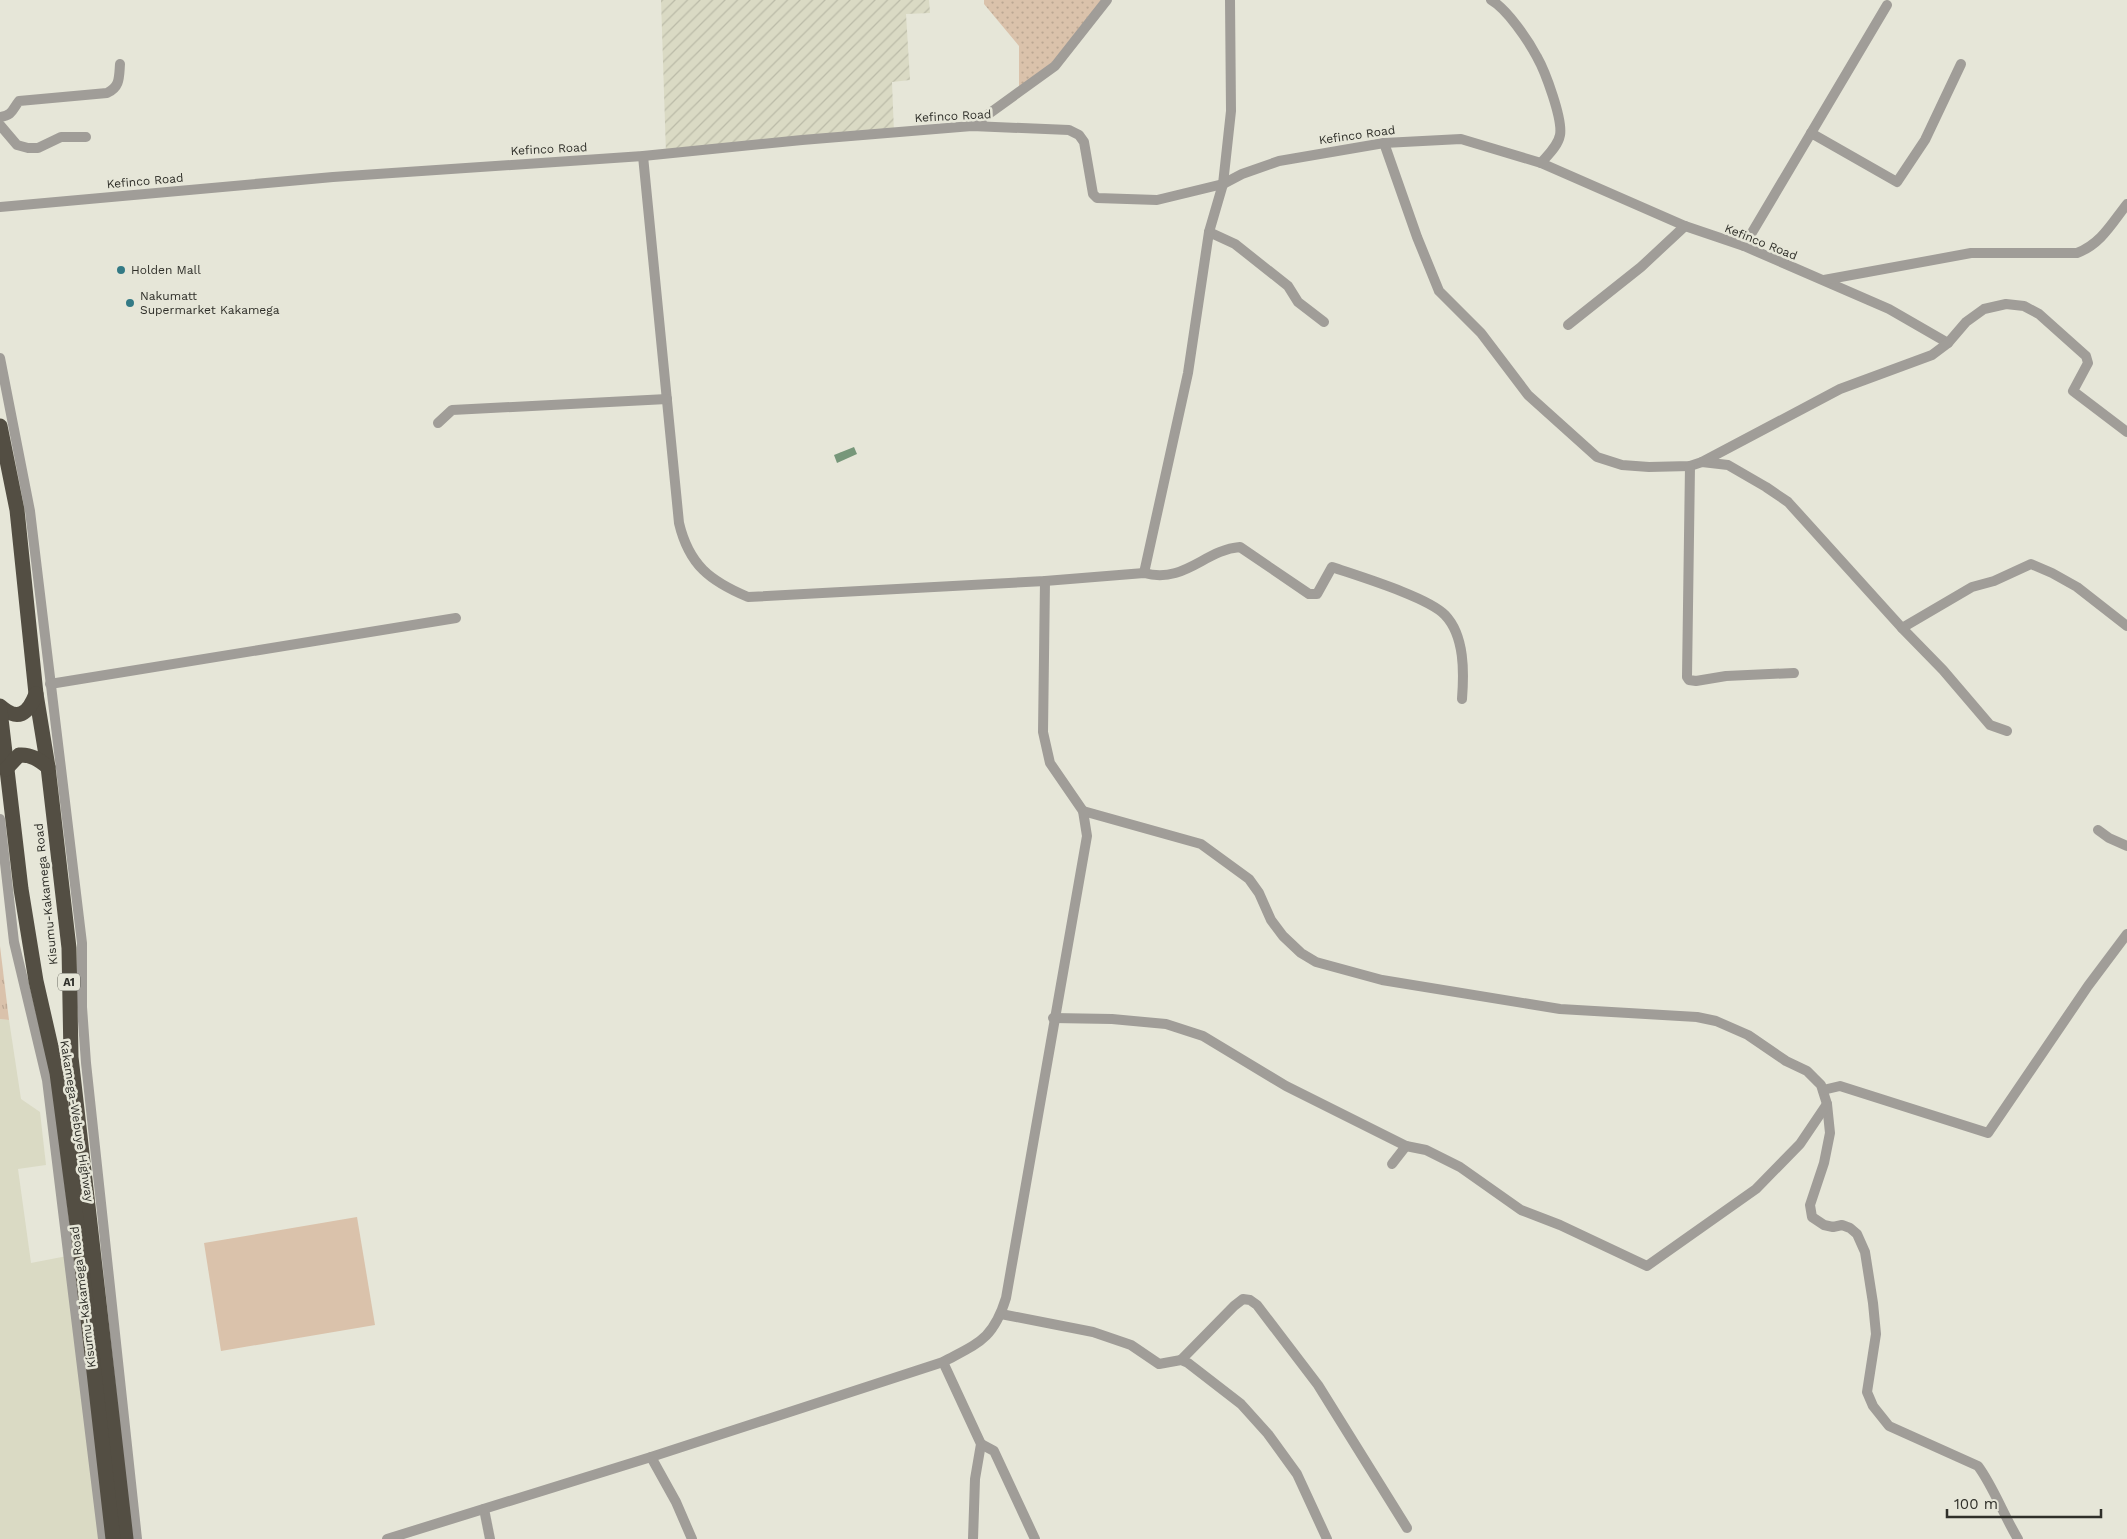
<svg xmlns="http://www.w3.org/2000/svg" width="2127" height="1539" font-family="'Work Sans',sans-serif">
<style>
.built{fill:#dadac4}
.industrial{fill:url(#industrial-furrows)}
.grass{fill:url(#grass-dots)}
.park{fill:url(#park-tufts)}
.pitch{fill:#dac2ab}
.water{fill:url(#water-ripples)}
.lines{fill:none;stroke-linecap:round;stroke-linejoin:round}
.minor{stroke:#a09d98;stroke-width:10}
.highway{stroke:#534e43;stroke-width:15}
.poi-dot{fill:#337a85;stroke:#e6e6d8;stroke-width:2}
.labels{text-anchor:middle;dominant-baseline:central;stroke-width:5;stroke-linejoin:round;paint-order:stroke}
.shield{fill:#e6e6d8;stroke:#66665e;stroke-width:1}
.shield-label{font-size:11px;font-weight:bold;fill:#2f2f29}
.street-label{font-size:12px;fill:#2f2f29;stroke:#e6e6d8}
.poi-label{font-size:12px;fill:#2f2f29;stroke:#e6e6d8;text-anchor:start}
</style>
<defs>
<pattern id="industrial-furrows" width="10" height="10" patternUnits="userSpaceOnUse" patternTransform="scale(1.25)"><rect width="10" height="10" fill="#dadac4"/><path d="M-1 1l2-2M0 10L10 0M9 11l2-2" fill="none" stroke="#bbbba8"/></pattern>
<pattern id="grass-dots" width="8" height="8" patternUnits="userSpaceOnUse" patternTransform="scale(1.25)"><rect width="8" height="8" fill="#dac2ab"/><path d="M2 2h.1M6 6h.1" fill="none" stroke="#bba793" stroke-width="1.8" stroke-linecap="round"/></pattern>
<pattern id="park-tufts" width="24" height="20" patternUnits="userSpaceOnUse" patternTransform="scale(1.25)"><rect width="24" height="20" fill="#dac2ab"/><path d="M3 7l-1-3M5 7V3M7 7l1-3M15 17l-1-3M17 17v-4M19 17l1-3" fill="none" stroke="#bba793"/></pattern>
<pattern id="water-ripples" width="26" height="14" patternUnits="userSpaceOnUse" patternTransform="scale(1.25)"><rect width="26" height="14" fill="#77977a"/><path d="M2 4q2-2 4 0t4 0M15 11q2-2 4 0t4 0" fill="none" stroke="#627c64"/></pattern>
</defs>
<rect width="100%" height="100%" fill="#e6e6d8"/>
<polygon class="built" points="0,1019 9,1020 21,1099 40,1112 46,1165 18,1169 31,1263 67,1256 106,1539 0,1539"/>
<polygon class="industrial" points="661,0 929,0 930,13 906,14 910,80 892,82 894,133 666,154"/>
<polygon class="grass" points="984,0 1110,0 1019,98 1019,46 984,4"/>
<polygon class="park" points="0,946 9,1020 0,1019"/>
<polygon class="pitch" points="357,1217 375,1325 221,1351 204,1243"/>
<polygon class="water" points="854,447 857,454 837,463 834,455"/>
<g class="lines">
<g class="minor">
<path d="M1491,0C1507,9 1528,40 1537,57C1545,71 1563,119 1560,135C1558,146 1548,155 1541,163"/>
<path d="M0,117C13,115 12,110 19,101L107,93C120,87 119,78 120,64"/>
<polyline points="0,125 17,145 28,148 38,148 61,137 86,137"/>
<polyline points="972,126 1055,66 1107,0"/>
<polyline points="1811,133 1897,182 1925,140 1961,64"/>
<polyline points="1384,143 1417,237 1439,291 1481,333 1528,395 1597,457 1622,465 1649,467 1690,466 1702,462 1728,465 1766,487 1788,502 1902,628 1943,670 1990,725 2007,731"/>
<path d="M643,156L679,523C689,565 710,581 748,597L1045,581L1144,573C1185,584 1204,550 1240,547L1309,594H1317L1332,567C1358,576 1428,597 1445,615C1465,636 1464,673 1462,699"/>
<polyline points="0,207 333,177 643,156 802,140 972,126 1069,130 1079,135 1084,142 1093,194 1097,198 1157,200 1223,184 1242,174 1279,161 1384,143 1461,139 1541,163 1685,226 1744,246 1889,309 1948,343"/>
<polyline points="1209,232 1235,244 1288,286 1298,302 1324,322"/>
<polyline points="1744,246 1887,5"/>
<path d="M1824,280L1971,253H2077C2101,244 2112,223 2127,204"/>
<polyline points="1568,325 1641,267 1685,226"/>
<polyline points="0,358 30,511 82,943 82,1007 86,1063 137,1539"/>
<polyline points="438,423 452,410 667,399"/>
<polyline points="1702,462 1840,389 1932,355 1948,343 1966,322 1984,309 2006,304 2024,306 2039,314 2086,356 2088,363 2073,391 2127,432"/>
<polyline points="1690,466 1687,677 1689,680 1696,681 1726,676 1794,673"/>
<polyline points="1144,573 1188,373 1209,232 1223,184 1231,111 1230,0"/>
<polyline points="1902,628 1972,587 1994,581 2031,564 2052,573 2077,587 2127,626"/>
<polyline points="50,684 456,618"/>
<path d="M1083,811L1201,844L1249,879L1259,893L1271,920L1283,936L1301,953L1316,962L1382,980L1560,1009L1697,1017L1716,1021L1748,1035L1786,1061L1807,1071L1821,1085L1827,1104L1830,1133L1824,1163L1810,1205L1812,1217L1824,1225L1833,1227L1842,1225L1850,1228L1857,1234L1865,1252L1873,1303L1876,1334L1867,1392L1873,1406L1889,1426L1978,1466C1993,1486 2004,1516 2018,1539"/>
<polyline points="0,819 14,942 47,1080 103,1539"/>
<polyline points="2098,830 2109,838 2127,846"/>
<polyline points="1053,1018 1112,1019 1166,1024 1203,1036 1286,1086 1406,1146 1426,1150 1460,1167 1521,1210 1560,1225 1647,1266 1756,1189 1800,1144 1827,1104"/>
<polyline points="1823,1090 1840,1086 1988,1133 2088,986 2127,934"/>
<polyline points="1392,1164 1406,1146"/>
<polyline points="1001,1314 1093,1332 1131,1345 1159,1364 1181,1360 1188,1363 1241,1404 1268,1434 1297,1474 1327,1539"/>
<polyline points="1181,1360 1234,1306 1243,1299 1250,1300 1257,1305 1318,1385 1407,1528"/>
<polyline points="943,1362 981,1444 975,1479 973,1539"/>
<polyline points="981,1444 994,1451 1035,1539"/>
<polyline points="651,1457 676,1502 692,1539"/>
<polyline points="484,1509 490,1539"/>
<path d="M387,1539L651,1457L943,1362C978,1343 993,1340 1006,1298L1087,836L1083,811L1050,763L1043,732L1045,581"/>
</g>
<g class="highway">
<polyline points="0,426 17,510 36,694 48,767 69,948 71,1057 126,1539"/>
<path d="M0,706C18,722 28,714 36,694"/>
<polyline points="0,710 21,889 36,981 57,1073 79,1240 113,1539"/>
<path d="M6,769L19,755C31,754 39,760 48,767"/>
</g>
</g>
<g class="poi-dot">
<circle cx="121" cy="270" r="5"/>
<circle cx="130" cy="303" r="5"/>
</g>
<g class="labels">
<rect class="shield" x="58" y="973.5" width="22" height="17" rx="4"/>
<g class="shield-label">
<text x="69" y="982">A1</text>
</g>
<g class="street-label">
<text transform="translate(953 116) rotate(-3)">Kefinco Road</text>
<text transform="translate(1357 135) rotate(-8)">Kefinco Road</text>
<text transform="translate(549 149) rotate(-3)">Kefinco Road</text>
<text transform="translate(145 181) rotate(-5)">Kefinco Road</text>
<text transform="translate(1761 242) rotate(22)">Kefinco Road</text>
<text transform="translate(46 894) rotate(-96)">Kisumu-Kakamega Road</text>
<text transform="translate(77 1121) rotate(81)">Kakamega-Webuye Highway</text>
<text transform="translate(83 1297) rotate(-97)">Kisumu-Kakamega Road</text>
</g>
<g class="poi-label">
<text x="131" y="270">Holden Mall</text>
<text x="140" y="296">Nakumatt<tspan x="140" dy="14">Supermarket Kakamega</tspan></text>
</g>
</g>
<path d="M1947 1509v8h154v-8" fill="none" stroke="#2f2f29" stroke-width="2.5"/>
<text x="1954" y="1509" font-size="15" fill="#2f2f29" stroke="#e6e6d8" stroke-width="4" paint-order="stroke">100 m</text>
</svg>
